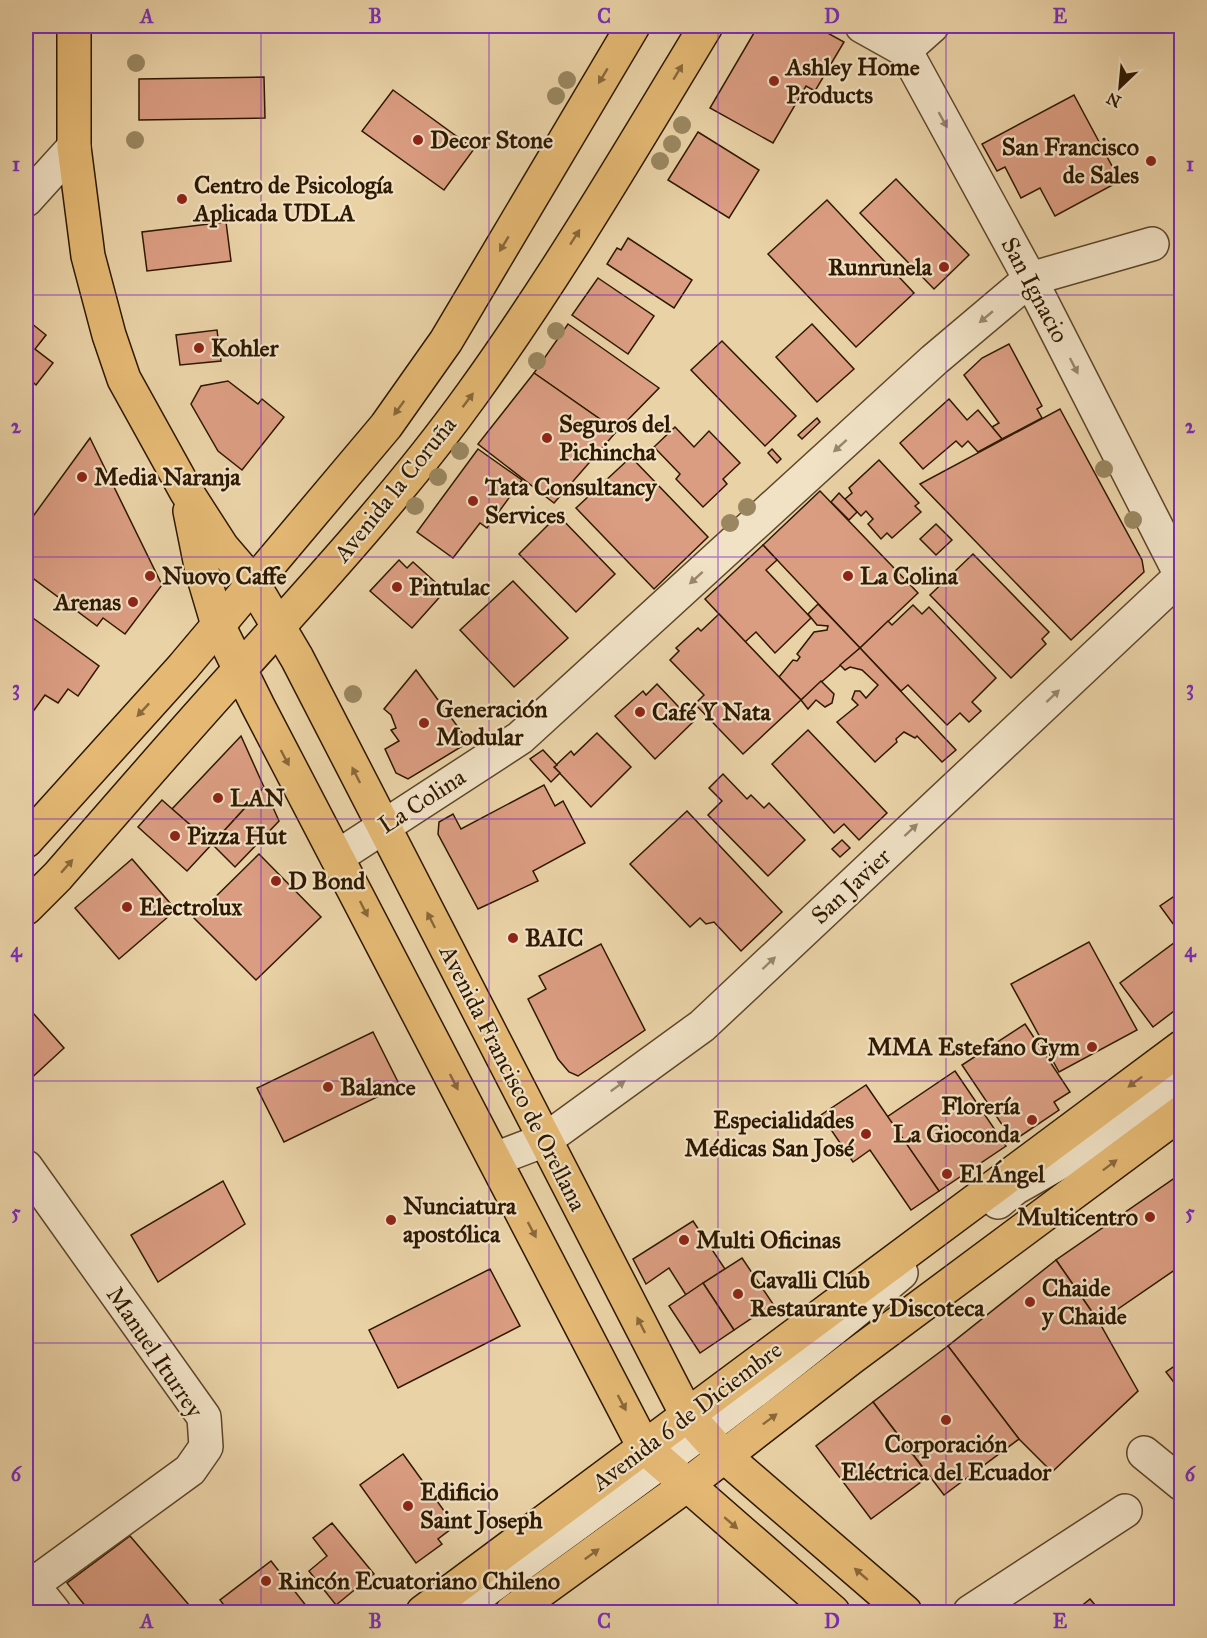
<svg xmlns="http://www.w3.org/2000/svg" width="1207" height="1638" font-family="'IM FELL Great Primer',serif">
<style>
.building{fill:#db9d82;stroke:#2e1800;stroke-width:1.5}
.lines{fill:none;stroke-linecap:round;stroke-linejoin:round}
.minor-casing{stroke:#5d462a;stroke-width:36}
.major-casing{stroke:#2e1800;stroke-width:36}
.minor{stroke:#f1e2c6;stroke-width:33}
.major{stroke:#e5b974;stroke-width:33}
.tree{fill:#9a8761}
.oneway{fill:#8a683a}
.oneway2{fill:#99876d}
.grid{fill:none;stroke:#7b2cbf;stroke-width:1.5;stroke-opacity:0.55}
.poi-dot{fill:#8f2418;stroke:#f1e2c6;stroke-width:2}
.labels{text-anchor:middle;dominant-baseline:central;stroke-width:4.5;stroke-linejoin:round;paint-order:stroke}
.poi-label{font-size:24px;font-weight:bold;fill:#2e1800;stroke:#f1e2c6;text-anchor:start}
.street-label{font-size:24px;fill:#2e1800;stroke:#f1e2c6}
.neatline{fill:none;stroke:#7b2cbf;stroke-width:2}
.grid-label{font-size:20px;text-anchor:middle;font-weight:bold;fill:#7b2cbf}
</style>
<rect width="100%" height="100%" fill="#ead2a7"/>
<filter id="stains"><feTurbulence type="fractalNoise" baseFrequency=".00333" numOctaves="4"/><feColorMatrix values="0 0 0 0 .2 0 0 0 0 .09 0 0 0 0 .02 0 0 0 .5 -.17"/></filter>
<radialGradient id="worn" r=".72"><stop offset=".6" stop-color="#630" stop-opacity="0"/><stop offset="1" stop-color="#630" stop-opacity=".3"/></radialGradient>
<g class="building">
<polygon points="758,26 815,26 844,42 815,91 806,86 773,143 710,108"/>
<polygon points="264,77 265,118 139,120 139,79"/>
<polygon points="393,90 474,149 444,190 362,131"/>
<polygon points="1074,95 1120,181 1055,216 1040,188 1021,198 1005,167 997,171 982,144"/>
<polygon points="698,132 759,170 729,218 668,180"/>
<polygon points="896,179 969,255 934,289 860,213"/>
<polygon points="827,200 914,293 856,347 768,254"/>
<polygon points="226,222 231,261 147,271 142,232"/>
<polygon points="628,238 692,280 674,308 607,264 617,248 621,250"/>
<polygon points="598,278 654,316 628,354 572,315"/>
<polygon points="26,319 46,335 35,349 53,363 36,385 26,376"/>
<polygon points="568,324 659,388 617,431 534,373"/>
<polygon points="812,324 854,369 817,402 776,357"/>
<polygon points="217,330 221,361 180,365 176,335"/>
<polygon points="722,341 796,416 765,446 691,370"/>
<polygon points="1009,344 1042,406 1037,409 1042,418 1002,439 992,427 999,423 964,375 982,358"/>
<polygon points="534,373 617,431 554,503 478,444"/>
<polygon points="228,381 258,404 262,399 284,417 242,470 218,451 191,404 201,386"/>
<polygon points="949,399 967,420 978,410 1002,439 978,452 968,441 962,447 956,441 923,469 900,443"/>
<polygon points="1060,409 1142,560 1144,572 1071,640 920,484"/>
<polygon points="817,418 820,422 802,439 798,435"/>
<polygon points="675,427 694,447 709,431 740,463 723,479 727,484 703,507 676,479 680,474 654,447"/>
<polygon points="90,438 162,585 125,634 103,618 97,626 26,573 26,526"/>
<polygon points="478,449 522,480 487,528 480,523 453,558 417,532"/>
<polygon points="772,449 781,459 777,463 768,453"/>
<polygon points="631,457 708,537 654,589 576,508"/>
<polygon points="879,460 919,503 915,506 921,512 892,538 887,533 881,539 868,524 873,519 866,511 861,516 845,499 852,493 849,488"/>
<polygon points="820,491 918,593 860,648 763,545"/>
<polygon points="839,493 857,512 849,520 831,502"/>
<polygon points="558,515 615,574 576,612 519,554"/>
<polygon points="936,524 952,540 936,555 920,539"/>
<polygon points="763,545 777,560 766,570 811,618 775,653 756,632 745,642 705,599"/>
<polygon points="973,554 1049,632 1042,639 1046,644 1011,678 930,595"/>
<polygon points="399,560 407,568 413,562 445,591 412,628 370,591"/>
<polygon points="513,581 568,638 514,687 460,630"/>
<polygon points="818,604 860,648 801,700 779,677 793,660 797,661 800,657 797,654 814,632 827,630 828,626 817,625 808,614"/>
<polygon points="913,605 922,614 929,607 996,678 972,702 981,711 969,722 960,713 947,725 908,685 901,691 860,648 888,621 892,625"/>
<polygon points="26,613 99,666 78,696 68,689 58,703 45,695 32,713 26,708"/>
<polygon points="719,614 801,700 743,754 695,704 704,695 670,660 679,651 676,648 698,628 701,631"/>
<polygon points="860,648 956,750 942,762 917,736 915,738 904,732 896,739 897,742 875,762 837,722 858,705 852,699 855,691 860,691 866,698 878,685 862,670 850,667 845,670 840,665"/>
<polygon points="416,670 469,742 408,779 396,773 385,749 399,741 391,730 396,728 391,715 384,709"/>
<polygon points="821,681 834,694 832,703 825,707 816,700 808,709 801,700"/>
<polygon points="657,684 693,722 655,759 615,716 643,691 646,695"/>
<polygon points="808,730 887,813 859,840 844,824 834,833 772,764"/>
<polygon points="597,733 631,767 591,807 554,767 571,751 574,755"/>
<polygon points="241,736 264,787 212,844 172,809"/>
<polygon points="543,750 557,765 554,767 560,773 551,782 530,759"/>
<polygon points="723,774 747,799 751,795 764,808 769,803 805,840 768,876 708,815 722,801 709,788"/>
<polygon points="544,785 555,806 563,801 585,843 533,871 538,881 478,909 438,834 439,822 453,814 461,829"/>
<polygon points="264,787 279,821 235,867 212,844"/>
<polygon points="162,800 212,844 187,871 138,827"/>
<polygon points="687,811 782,912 741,951 714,922 706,924 700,918 690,927 630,864"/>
<polygon points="842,840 850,848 840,857 832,849"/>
<polygon points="259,854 321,917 256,980 194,918"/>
<polygon points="132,859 176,910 119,959 75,908"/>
<polygon points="1182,891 1182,936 1160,906"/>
<polygon points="1182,937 1182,1005 1153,1027 1120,983"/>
<polygon points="1089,942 1137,1030 1059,1072 1011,984"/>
<polygon points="601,944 645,1030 578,1076 569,1072 558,1059 528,999 546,989 539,976"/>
<polygon points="26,1005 64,1048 26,1083"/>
<polygon points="1025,1024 1070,1092 1054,1102 1059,1110 1013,1141 962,1065"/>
<polygon points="373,1032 400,1086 284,1142 257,1088"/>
<polygon points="955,1071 1006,1146 939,1191 887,1117"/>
<polygon points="866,1085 939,1191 911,1210 870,1150 853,1162 821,1115"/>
<polygon points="1182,1173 1182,1265 1099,1322 1056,1260"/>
<polygon points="223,1181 245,1224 158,1282 131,1235"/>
<polygon points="693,1221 725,1269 686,1295 669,1268 646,1284 633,1259"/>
<polygon points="742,1258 773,1304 734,1330 703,1283"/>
<polygon points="1056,1260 1099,1322 1138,1391 1052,1472 1019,1439 948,1346"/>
<polygon points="490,1269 520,1326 398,1388 369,1330"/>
<polygon points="703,1283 734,1330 700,1353 669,1306"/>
<polygon points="948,1346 1019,1439 944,1495 873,1402"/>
<polygon points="1182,1361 1182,1393 1166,1372"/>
<polygon points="873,1402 929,1476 871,1519 816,1446"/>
<polygon points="403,1454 455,1526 438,1539 442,1544 416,1563 360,1485"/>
<polygon points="332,1523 374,1574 336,1605 309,1571 327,1556 313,1538"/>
<polygon points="130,1536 195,1612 90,1612 67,1583"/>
<polygon points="271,1561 311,1612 229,1612 220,1600"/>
<polygon points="1090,1599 1101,1612 1074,1612"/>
</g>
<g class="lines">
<defs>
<g id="minor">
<polyline points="862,26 905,50 1030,279 1182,577"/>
<polyline points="905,50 932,26"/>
<polyline points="26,200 74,147"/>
<polyline points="337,857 520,738 934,360 1030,279 1152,244"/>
<polyline points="1097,1148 1182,1080"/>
<polyline points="495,1159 545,1140 702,1026 1181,576"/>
<polyline points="26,1167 204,1417 206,1447 190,1470 32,1585"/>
<polyline points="998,1202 1015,1188 1112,1133"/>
<polyline points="1144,1453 1182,1484"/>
<polyline points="26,1577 54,1612"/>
<path d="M455,1612C606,1503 758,1394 901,1273"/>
<polyline points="970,1612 1125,1511"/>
</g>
<g id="major">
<polyline points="74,26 74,147 88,256 109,335 124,379 186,491 222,547 252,582 297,658 687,1415 723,1455 905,1612"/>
<polyline points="190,511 202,571 218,625 258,706 644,1447 833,1612"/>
<polyline points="26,841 183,667 386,426 446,341 633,26"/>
<path d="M26,908L58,876C119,806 180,735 243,666C322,578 403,490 472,394C557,276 631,150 706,26"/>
<polyline points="423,1612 1182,1047"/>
<polyline points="512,1612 687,1485 851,1358 1182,1112"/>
</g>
</defs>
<use href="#minor" class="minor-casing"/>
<use href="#major" class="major-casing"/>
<use href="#minor" class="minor"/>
<use href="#major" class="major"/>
</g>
<g class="tree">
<circle cx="136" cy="63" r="9"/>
<circle cx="567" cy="80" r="9"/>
<circle cx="556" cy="96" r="9"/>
<circle cx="682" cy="125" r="9"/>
<circle cx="135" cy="140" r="9"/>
<circle cx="672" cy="144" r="9"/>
<circle cx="660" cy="161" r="9"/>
<circle cx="556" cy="331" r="9"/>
<circle cx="537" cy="361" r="9"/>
<circle cx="460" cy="451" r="9"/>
<circle cx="1104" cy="469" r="9"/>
<circle cx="438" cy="477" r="9"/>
<circle cx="415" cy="506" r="9"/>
<circle cx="747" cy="507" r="9"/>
<circle cx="1133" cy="520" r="9"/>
<circle cx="730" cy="523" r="9"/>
<circle cx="353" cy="694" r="9"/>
</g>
<defs><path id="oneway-solid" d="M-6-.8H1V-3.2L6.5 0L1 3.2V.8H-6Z" transform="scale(1.5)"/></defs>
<g class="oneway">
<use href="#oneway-solid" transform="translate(678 72) rotate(-59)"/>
<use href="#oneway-solid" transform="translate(603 76) rotate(121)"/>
<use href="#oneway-solid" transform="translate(575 237) rotate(-57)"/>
<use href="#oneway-solid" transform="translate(504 244) rotate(121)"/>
<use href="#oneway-solid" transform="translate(468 400) rotate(-53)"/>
<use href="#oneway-solid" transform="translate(399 408) rotate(126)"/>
<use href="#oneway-solid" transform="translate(143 710) rotate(133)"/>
<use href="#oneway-solid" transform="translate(285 758) rotate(62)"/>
<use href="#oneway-solid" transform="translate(356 775) rotate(-117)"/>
<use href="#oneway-solid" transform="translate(67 866) rotate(-49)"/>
<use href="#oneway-solid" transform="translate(364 909) rotate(63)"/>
<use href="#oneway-solid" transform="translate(431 920) rotate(-117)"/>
<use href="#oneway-solid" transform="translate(454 1082) rotate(63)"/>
<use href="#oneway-solid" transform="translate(1135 1082) rotate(143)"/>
<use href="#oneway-solid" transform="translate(1110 1165) rotate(-37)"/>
<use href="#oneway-solid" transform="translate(532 1230) rotate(62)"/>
<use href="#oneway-solid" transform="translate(641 1325) rotate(-117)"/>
<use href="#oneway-solid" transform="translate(622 1403) rotate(62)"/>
<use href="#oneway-solid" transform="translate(770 1419) rotate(-37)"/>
<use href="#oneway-solid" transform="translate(731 1523) rotate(41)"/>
<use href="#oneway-solid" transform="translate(592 1554) rotate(-36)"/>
<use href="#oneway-solid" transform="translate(861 1574) rotate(-139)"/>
</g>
<g class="oneway2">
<use href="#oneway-solid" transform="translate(943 120) rotate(61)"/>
<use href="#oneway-solid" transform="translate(986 317) rotate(140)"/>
<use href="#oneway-solid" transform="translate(1074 366) rotate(63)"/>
<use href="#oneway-solid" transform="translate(840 446) rotate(138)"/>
<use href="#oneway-solid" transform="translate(696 578) rotate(138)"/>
<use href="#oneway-solid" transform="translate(1053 696) rotate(-43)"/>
<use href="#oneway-solid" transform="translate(911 830) rotate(-43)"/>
<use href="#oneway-solid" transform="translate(769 963) rotate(-43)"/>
<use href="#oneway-solid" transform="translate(618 1086) rotate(-36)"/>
</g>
<path class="grid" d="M261,26V1612M489,26V1612M718,26V1612M946,26V1612M26,295H1182M26,557H1182M26,819H1182M26,1081H1182M26,1343H1182"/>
<g class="poi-dot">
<circle cx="774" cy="81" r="6"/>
<circle cx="418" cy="140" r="6"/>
<circle cx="1151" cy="161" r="6"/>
<circle cx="182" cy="199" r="6"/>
<circle cx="944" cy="267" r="6"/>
<circle cx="199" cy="348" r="6"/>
<circle cx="547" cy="438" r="6"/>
<circle cx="82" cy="477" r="6"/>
<circle cx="473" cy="501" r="6"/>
<circle cx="150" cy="576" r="6"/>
<circle cx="848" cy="576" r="6"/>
<circle cx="397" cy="587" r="6"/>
<circle cx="133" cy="602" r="6"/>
<circle cx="640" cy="712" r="6"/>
<circle cx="424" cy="723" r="6"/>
<circle cx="218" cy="798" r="6"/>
<circle cx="175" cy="836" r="6"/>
<circle cx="276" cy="881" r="6"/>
<circle cx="127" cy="907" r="6"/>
<circle cx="513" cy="938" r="6"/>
<circle cx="1092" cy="1047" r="6"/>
<circle cx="328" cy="1087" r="6"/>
<circle cx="1032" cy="1120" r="6"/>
<circle cx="866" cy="1134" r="6"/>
<circle cx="947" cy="1174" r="6"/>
<circle cx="1150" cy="1217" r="6"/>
<circle cx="391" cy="1220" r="6"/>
<circle cx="684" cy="1240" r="6"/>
<circle cx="738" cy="1294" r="6"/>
<circle cx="1030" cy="1302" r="6"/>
<circle cx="946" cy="1420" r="6"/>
<circle cx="408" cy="1506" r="6"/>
<circle cx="266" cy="1581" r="6"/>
</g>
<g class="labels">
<g class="poi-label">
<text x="786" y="67">Ashley Home<tspan x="786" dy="28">Products</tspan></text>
<text x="430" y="140">Decor Stone</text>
<text x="1139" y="147" text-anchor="end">San Francisco<tspan x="1139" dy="28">de Sales</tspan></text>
<text x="194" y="185">Centro de Psicología<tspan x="194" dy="28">Aplicada UDLA</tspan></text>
<text x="932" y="267" text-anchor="end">Runrunela</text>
<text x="211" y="348">Kohler</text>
<text x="559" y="424">Seguros del<tspan x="559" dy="28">Pichincha</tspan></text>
<text x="94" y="477">Media Naranja</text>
<text x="485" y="487">Tata Consultancy<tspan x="485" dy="28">Services</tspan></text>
<text x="162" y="576">Nuovo Caffe</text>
<text x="860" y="576">La Colina</text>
<text x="409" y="587">Pintulac</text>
<text x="121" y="602" text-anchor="end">Arenas</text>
<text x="436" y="709">Generación<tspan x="436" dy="28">Modular</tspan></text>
<text x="652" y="712">Café Y Nata</text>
<text x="230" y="798">LAN</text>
<text x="187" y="836">Pizza Hut</text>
<text x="288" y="881">D Bond</text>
<text x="139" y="907">Electrolux</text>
<text x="525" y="938">BAIC</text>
<text x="1080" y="1047" text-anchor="end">MMA Estefano Gym</text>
<text x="340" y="1087">Balance</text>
<text x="1020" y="1106" text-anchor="end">Florería<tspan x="1020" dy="28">La Gioconda</tspan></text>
<text x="854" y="1120" text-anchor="end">Especialidades<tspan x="854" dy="28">Médicas San José</tspan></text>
<text x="959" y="1174">El Ángel</text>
<text x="403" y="1206">Nunciatura<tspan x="403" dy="28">apostólica</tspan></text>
<text x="1138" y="1217" text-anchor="end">Multicentro</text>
<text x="696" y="1240">Multi Oficinas</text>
<text x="750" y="1280">Cavalli Club<tspan x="750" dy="28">Restaurante y Discoteca</tspan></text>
<text x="1042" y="1288">Chaide<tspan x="1042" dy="28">y Chaide</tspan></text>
<text x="946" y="1444" text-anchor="middle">Corporación<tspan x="946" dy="28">Eléctrica del Ecuador</tspan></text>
<text x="420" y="1492">Edificio<tspan x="420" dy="28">Saint Joseph</tspan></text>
<text x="278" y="1581">Rincón Ecuatoriano Chileno</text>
</g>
<g class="street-label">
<text transform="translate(1035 290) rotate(62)">San Ignacio</text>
<text transform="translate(395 489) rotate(-51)">Avenida la Coruña</text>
<text transform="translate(422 801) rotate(-33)">La Colina</text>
<text transform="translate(851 886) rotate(-43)">San Javier</text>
<text transform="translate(513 1078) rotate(63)">Avenida Francisco de Orellana</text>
<text transform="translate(155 1352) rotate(56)">Manuel Iturrey</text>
<text transform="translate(687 1416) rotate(-37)">Avenida 6 de Diciembre</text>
</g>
</g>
<rect width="1207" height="1638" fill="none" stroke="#ead2a7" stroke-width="66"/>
<g transform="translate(1120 87) rotate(206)" stroke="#f1e2c6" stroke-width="4.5" paint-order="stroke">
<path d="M0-4.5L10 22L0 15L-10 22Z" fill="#2e1800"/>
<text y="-9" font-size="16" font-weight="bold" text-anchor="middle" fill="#2e1800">N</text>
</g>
<rect x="33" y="33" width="1141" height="1572" class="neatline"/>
<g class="grid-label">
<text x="147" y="23">A</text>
<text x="375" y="23">B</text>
<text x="604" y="23">C</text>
<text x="832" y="23">D</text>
<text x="1060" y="23">E</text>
<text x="16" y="171">1</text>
<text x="1190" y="171">1</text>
<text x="16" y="433">2</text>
<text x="1190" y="433">2</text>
<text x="16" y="695">3</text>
<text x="1190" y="695">3</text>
<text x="16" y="957">4</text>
<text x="1190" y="957">4</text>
<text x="16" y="1219">5</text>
<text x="1190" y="1219">5</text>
<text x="16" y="1481">6</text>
<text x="1190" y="1481">6</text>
<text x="147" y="1628">A</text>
<text x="375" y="1628">B</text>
<text x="604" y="1628">C</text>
<text x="832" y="1628">D</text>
<text x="1060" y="1628">E</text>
</g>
<rect width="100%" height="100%" filter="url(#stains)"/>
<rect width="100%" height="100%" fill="url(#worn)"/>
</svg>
